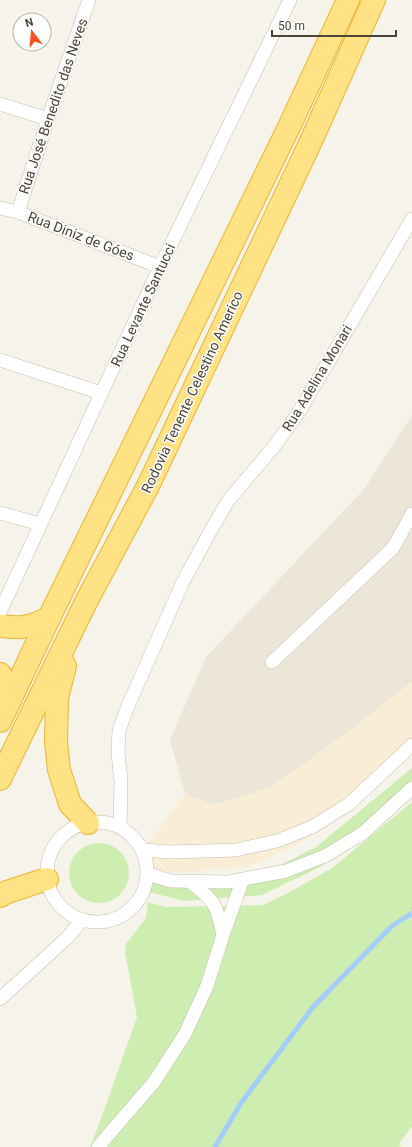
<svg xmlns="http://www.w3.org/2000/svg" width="412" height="1147" font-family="Roboto,sans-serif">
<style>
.residential{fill:#ebe6d8}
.commercial{fill:#f9edd5}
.green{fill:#cdedb1}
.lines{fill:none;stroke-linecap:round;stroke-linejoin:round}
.stream{stroke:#a3cef7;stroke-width:5}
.minor-casing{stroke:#c3bdac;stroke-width:14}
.trunk-casing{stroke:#eab530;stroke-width:24}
.minor{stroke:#fff;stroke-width:13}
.trunk{stroke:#ffe284;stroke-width:22}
.labels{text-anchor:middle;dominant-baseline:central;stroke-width:3;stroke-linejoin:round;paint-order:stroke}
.street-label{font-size:14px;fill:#4b4537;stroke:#fff}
</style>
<rect width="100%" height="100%" fill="#f6f4ea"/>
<polygon class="residential" points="412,415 412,682 353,728 270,788 214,805 185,794 170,740 206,657 365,488"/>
<polygon class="commercial" points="412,682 412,753 309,838 251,866 176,873 143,866 140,854 185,794 214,805 270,788 353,728"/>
<g class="green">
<polygon points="412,768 412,790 322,866 262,895 184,901 149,892 149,884 147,876 255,878 316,847"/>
<polygon points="412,802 412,1126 399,1144 401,1147 90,1147 97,1130 137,1017 125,952 126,944 146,918 148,902 166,907 263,905 288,893 332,868"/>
<circle cx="99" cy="873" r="30"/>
</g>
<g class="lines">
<polyline class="stream" points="215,1147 241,1103 313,1007 392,926 412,913"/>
<defs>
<g id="minor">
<polyline points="0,104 48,119"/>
<polyline points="0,208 18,212 160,267"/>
<polyline points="18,212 48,119 89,0"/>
<polyline points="0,360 101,393"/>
<polyline points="0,513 40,524"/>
<polyline points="0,612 160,267 290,0"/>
<polyline points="272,662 393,548 412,514"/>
<circle cx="97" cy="872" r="50"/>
<polyline points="120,827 121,781 118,753 119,730 128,706 183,582 211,530 228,501 276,444 299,412 412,219"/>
<polyline points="143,850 170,852 236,850 277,841 312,827 349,804 412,745"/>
<polyline points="148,874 171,881 228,882 286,871 325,856 363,833 412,788"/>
<path d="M189,881C214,900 217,904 223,935"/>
<polyline points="0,999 68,937 82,920"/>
<polyline points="98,1147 154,1082 185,1034 207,986 223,935 243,879"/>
</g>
<g id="trunk">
<path d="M0,626C22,629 30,627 49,618"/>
<polyline points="65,666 57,698 56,742 59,770 70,804 88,823"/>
<path d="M0,674C6,682 8,690 10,700"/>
<polyline points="0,721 49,618 289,127 348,0"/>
<polyline points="0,779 86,602 148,486 312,139 374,0"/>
<polyline points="0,896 7,892 47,879"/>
</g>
</defs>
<use href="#minor" class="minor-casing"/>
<use href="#trunk" class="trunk-casing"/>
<use href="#minor" class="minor"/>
<use href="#trunk" class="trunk"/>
</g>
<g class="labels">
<g class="street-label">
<text transform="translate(53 106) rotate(-71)">Rua José Benedito das Neves</text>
<text transform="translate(81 236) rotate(21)">Rua Diniz de Góes</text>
<text transform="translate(143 305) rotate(-65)">Rua Levante Santucci</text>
<text transform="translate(317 378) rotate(-59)">Rua Adelina Monari</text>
<text transform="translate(192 392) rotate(-65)">Rodovia Tenente Celestino Americo</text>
</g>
</g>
<g transform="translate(32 32) rotate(344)"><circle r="19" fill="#ffffff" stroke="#b7b5af"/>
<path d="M0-3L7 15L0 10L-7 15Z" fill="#ff4e19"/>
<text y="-6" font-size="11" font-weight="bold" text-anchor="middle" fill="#4b4537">N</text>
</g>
<path d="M272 30v6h124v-6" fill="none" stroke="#4b4537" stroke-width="2"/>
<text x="278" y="30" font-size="12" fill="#4b4537" stroke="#ffffff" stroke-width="3" paint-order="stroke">50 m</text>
</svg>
